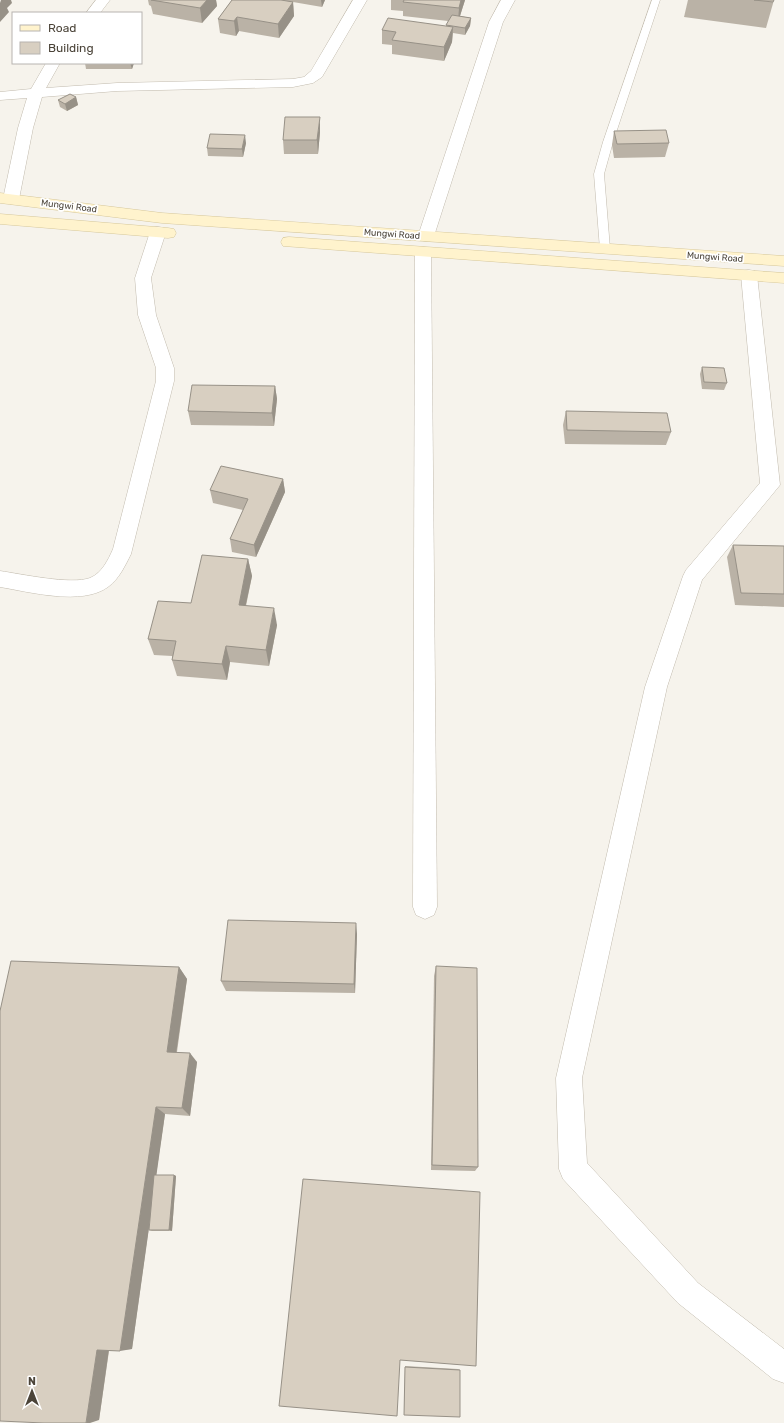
<svg xmlns="http://www.w3.org/2000/svg" width="784" height="1423" font-family="Rubik,sans-serif">
<style>
.lines{fill:none;stroke-linecap:round;stroke-linejoin:round}
.service-casing{stroke:#c2bbae;stroke-width:1}
.minor-casing{stroke:#c2bbae;stroke-width:1}
.secondary-casing{stroke:#d6c79b;stroke-width:1}
.service{fill:#fff;fill-rule:evenodd}
.minor{fill:#fff;fill-rule:evenodd}
.secondary{fill:#fff3cd;fill-rule:evenodd}
.wall{fill:#bab2a6}
.shaded-wall{fill:#979187}
.building{fill:#d8cfc1;stroke:#979187}
.labels{text-anchor:middle;dominant-baseline:central;stroke-width:3.5;stroke-linejoin:round;paint-order:stroke}
.far-street-label{font-size:9px;fill:#4b4439;stroke:#fff}
</style>
<rect width="100%" height="100%" fill="#f6f3ec"/>
<g class="lines">
<defs>
<polygon id="service" points="652,0 660,0 613,142 604,174 610,249 605,252 600,249 594,174 603,142"/>
<g id="minor">
<polygon points="96,0 110,0 100,13 86,13"/>
<polygon points="353,0 367,0 322,77 313,83 293,87 117,91 42,97 33,128 19,199 17,202 11,204 5,202 3,199 18,128 27,98 0,100 0,92 31,89 46,63 60,63 46,88 117,83 293,79 304,77 311,71"/>
<polygon points="501,0 515,0 503,22 434,236 432,240 426,241 420,240 418,236 489,22"/>
<path d="M158,227L164,228L166,232L151,278L156,315L174,368V381L131,554C125,566 119,579 108,587C82,606 30,592 0,587V571C21,574 71,585 90,578C102,573 108,560 113,549L156,381V368L138,315L135,278L150,232L152,228Z"/>
<polygon points="423,247 429,248 431,252 437,907 434,915 425,919 416,915 413,907 415,252 417,248"/>
<polygon points="749,270 755,271 757,275 780,485 702,580 667,687 582,1078 587,1163 698,1283 784,1349 784,1383 773,1379 678,1303 563,1179 559,1169 556,1078 645,687 683,576 686,570 760,483 741,275 743,271"/>
</g>
<g id="secondary">
<polygon points="0,193 162,213 784,256 784,266 162,223 0,203"/>
<polygon points="0,214 168,228 174,229 176,233 174,237 168,238 0,224"/>
<polygon points="289,237 784,273 784,283 283,246 281,242 283,238"/>
</g>
</defs>
<use href="#service" class="service-casing"/>
<use href="#minor" class="minor-casing"/>
<use href="#secondary" class="secondary-casing"/>
<use href="#service" class="service"/>
<use href="#minor" class="minor"/>
<use href="#secondary" class="secondary"/>
</g>
<g class="wall">
<polygon points="148,0 216,0 217,6 202,23 153,14 151,6 149,5"/>
<polygon points="232,0 325,0 322,7 293,2 294,16 279,38 239,31 236,36 220,33 218,19"/>
<polygon points="391,0 465,0 460,16 471,18 470,26 465,35 453,33 452,42 444,61 392,54 392,45 382,44 382,30 446,26 446,25 448,21 403,16 403,11 391,10"/>
<polygon points="688,0 774,0 766,28 684,17"/>
<polygon points="85,63 134,63 132,69 86,69"/>
<polygon points="76,97 78,105 67,111 60,107 58,100"/>
<polygon points="614,131 669,143 665,157 614,158 612,145"/>
<polygon points="320,132 318,154 284,154 283,140"/>
<polygon points="246,143 243,157 208,156 207,148"/>
<polygon points="702,367 727,383 724,390 702,389 700,374"/>
<polygon points="275,386 277,399 274,426 191,425 188,411"/>
<polygon points="566,411 671,432 666,445 565,444 563,425"/>
<polygon points="283,479 285,492 256,557 232,552 230,539 243,510 213,503 210,490"/>
<polygon points="733,545 784,546 784,607 735,605 727,557"/>
<polygon points="248,559 252,576 246,606 277,625 269,666 230,662 227,680 177,676 172,660 172,656 154,655 148,639 191,603"/>
<polygon points="357,934 355,993 226,991 221,981"/>
<polygon points="436,966 478,1167 475,1171 431,1170 434,976"/>
<polygon points="179,967 187,979 177,1052 197,1062 190,1116 165,1114 156,1175 174,1175 176,1176 172,1231 152,1231 149,1230 150,1219 132,1349 109,1351 99,1420 0,1421"/>
<polygon points="405,1366 458,1369 460,1370 404,1415"/>
</g>
<g class="shaded-wall">
<polygon points="1,0 11,0 12,3 7,8 9,12 0,22 0,3"/>
<polygon points="207,0 216,0 217,6 202,23 200,8"/>
<polygon points="321,0 325,0 322,7"/>
<polygon points="461,0 465,0 458,22 459,8"/>
<polygon points="293,2 294,16 279,38 278,24"/>
<polygon points="237,17 239,31 236,36 234,21"/>
<polygon points="471,18 470,26 465,35 465,28"/>
<polygon points="453,27 452,42 444,61 444,47"/>
<polygon points="130,63 134,63 132,69"/>
<polygon points="76,97 78,105 67,111 65,104"/>
<polygon points="320,117 320,132 318,154 317,140"/>
<polygon points="245,135 246,143 243,157 242,149"/>
<polygon points="275,386 277,399 274,426 272,413"/>
<polygon points="283,479 285,492 256,557 254,545"/>
<polygon points="248,559 252,576 242,622 239,605"/>
<polygon points="274,608 277,625 269,666 266,650"/>
<polygon points="226,646 230,662 227,680 222,664"/>
<polygon points="356,923 357,934 355,993 354,984"/>
<polygon points="179,967 187,979 175,1061 167,1052"/>
<polygon points="190,1053 197,1062 190,1116 182,1108"/>
<polygon points="156,1107 165,1114 132,1349 120,1351"/>
<polygon points="174,1175 176,1176 172,1231 169,1230"/>
<polygon points="109,1349 99,1420 90,1423 86,1423 97,1350"/>
</g>
<g class="building">
<polygon points="151,0 207,0 200,8"/>
<polygon points="232,0 281,0 293,2 278,24 237,17 234,21 218,19"/>
<polygon points="404,0 461,0 459,8 403,2"/>
<polygon points="754,0 774,0 773,2"/>
<polygon points="452,15 471,18 465,28 446,25"/>
<polygon points="388,18 453,27 444,47 392,40 396,32 382,30"/>
<polygon points="70,94 76,97 65,104 58,100"/>
<polygon points="285,117 320,117 317,140 283,140"/>
<polygon points="666,130 669,143 617,144 614,131"/>
<polygon points="210,134 245,135 242,149 207,148"/>
<polygon points="702,367 724,368 727,383 704,382"/>
<polygon points="192,385 275,386 272,413 188,411"/>
<polygon points="566,411 667,413 671,432 567,430"/>
<polygon points="221,466 283,479 254,545 230,539 248,499 210,490"/>
<polygon points="733,545 784,546 784,594 741,593"/>
<polygon points="202,555 248,559 239,605 274,608 266,650 226,646 222,664 172,660 176,641 148,639 158,601 191,603"/>
<polygon points="228,920 356,923 354,984 221,981"/>
<polygon points="11,961 179,967 167,1052 190,1053 182,1108 156,1107 120,1351 97,1350 86,1423 44,1423 0,1421 0,1011"/>
<polygon points="436,966 477,968 478,1167 432,1165"/>
<polygon points="154,1175 174,1175 169,1230 149,1230"/>
<polygon points="303,1179 480,1192 476,1366 400,1360 397,1416 279,1406"/>
<polygon points="405,1367 460,1370 460,1417 404,1415"/>
</g>
<g class="labels">
<g class="far-street-label">
<text transform="translate(69 206) rotate(7)">Mungwi Road</text>
<text transform="translate(392 234) rotate(4)">Mungwi Road</text>
<text transform="translate(715 257) rotate(4)">Mungwi Road</text>
</g>
</g>
<rect x="12" y="12" width="130" height="52" fill="#ffffff" stroke="#b7b4b0"/>
<rect x="20" y="25" width="20" height="6" fill="#fff3cd" stroke="#b7b4b0"/>
<text x="48" y="32" font-size="12" fill="#4b4439">Road</text>
<rect x="20" y="42" width="20" height="12" fill="#d8cfc1" stroke="#b7b4b0"/>
<text x="48" y="52" font-size="12" fill="#4b4439">Building</text>
<g transform="translate(32 1391)" stroke="#ffffff" stroke-width="3" paint-order="stroke">
<path d="M0-3L7 15L0 10L-7 15Z" fill="#4b4439"/>
<text y="-6" font-size="11" font-weight="bold" text-anchor="middle" fill="#4b4439">N</text>
</g>
</svg>
